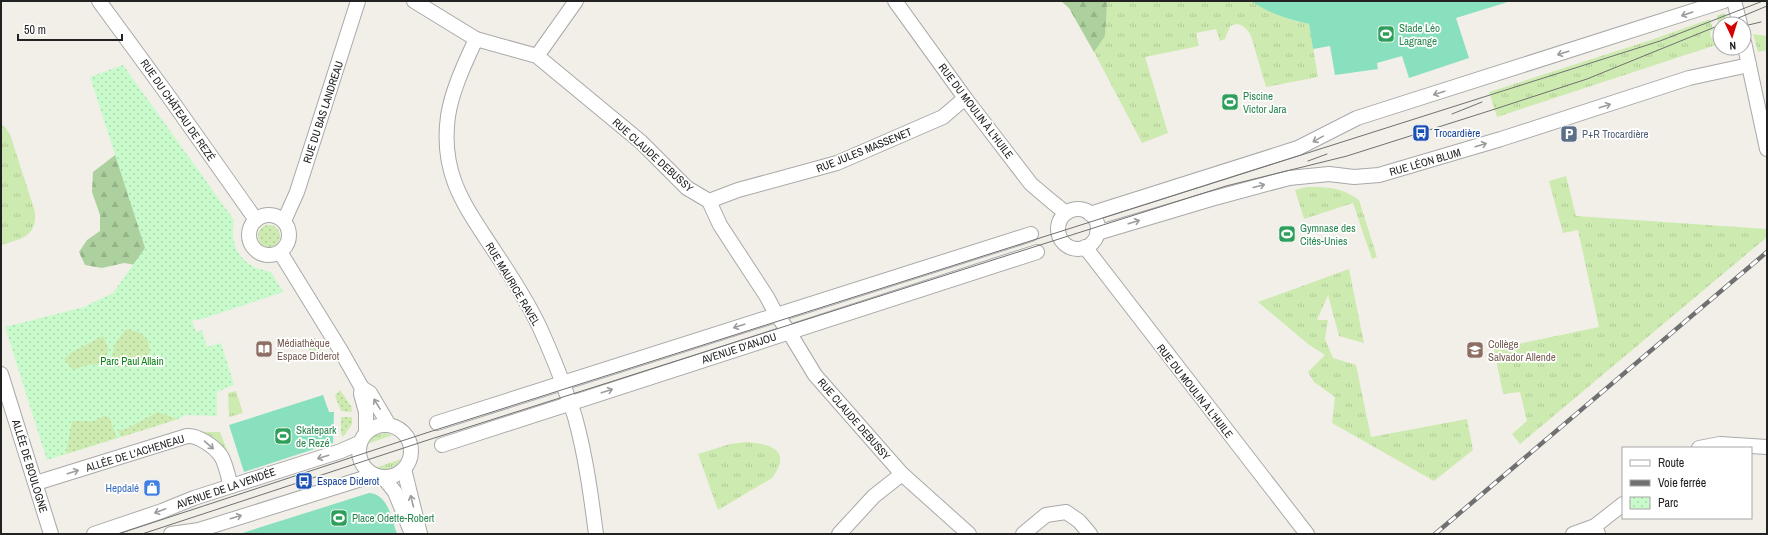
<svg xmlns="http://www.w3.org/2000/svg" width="1768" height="535" font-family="'Archivo Narrow',sans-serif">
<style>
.grass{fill:url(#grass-tufts)}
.forest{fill:url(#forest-firs)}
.park{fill:url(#park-dots)}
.garden{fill:url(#garden-dots)}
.pitch{fill:#88e0be}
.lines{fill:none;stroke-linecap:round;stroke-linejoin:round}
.street-casing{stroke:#a9a9a9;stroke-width:16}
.street{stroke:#fff;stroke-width:14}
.tram{stroke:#707070;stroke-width:1}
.rail-casing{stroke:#707070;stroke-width:4.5}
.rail{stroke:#fff;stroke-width:3;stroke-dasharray:9;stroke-linecap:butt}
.oneway{stroke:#9c9c9c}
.labels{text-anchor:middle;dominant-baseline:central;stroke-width:3.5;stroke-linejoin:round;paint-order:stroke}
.leisure-label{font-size:11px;fill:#27864d;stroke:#fff;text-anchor:start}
.street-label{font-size:11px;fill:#222;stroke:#fff}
.transit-label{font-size:11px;fill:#164399;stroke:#fff;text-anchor:start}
.service-label{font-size:11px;fill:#4e5e75;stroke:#fff;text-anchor:start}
.education-label{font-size:11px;fill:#785e54;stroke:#fff;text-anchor:start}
.park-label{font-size:11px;fill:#0c8416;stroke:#fff}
.shop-label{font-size:11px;fill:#366cbe;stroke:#fff;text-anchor:end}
</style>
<defs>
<pattern id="grass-tufts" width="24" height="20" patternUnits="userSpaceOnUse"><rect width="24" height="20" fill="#cdebb0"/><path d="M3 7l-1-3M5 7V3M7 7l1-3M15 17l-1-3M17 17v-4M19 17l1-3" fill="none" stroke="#b0c997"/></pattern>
<pattern id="forest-firs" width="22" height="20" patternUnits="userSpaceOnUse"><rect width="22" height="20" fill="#add19e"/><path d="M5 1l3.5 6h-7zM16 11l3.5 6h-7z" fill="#95b388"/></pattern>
<pattern id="park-dots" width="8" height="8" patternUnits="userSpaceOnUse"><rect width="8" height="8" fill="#c8facc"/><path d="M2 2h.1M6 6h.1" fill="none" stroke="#acd6af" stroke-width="1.8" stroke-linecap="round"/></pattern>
<pattern id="garden-dots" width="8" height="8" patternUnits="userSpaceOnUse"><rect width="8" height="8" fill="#cdebb0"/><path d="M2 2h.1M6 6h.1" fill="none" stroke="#b0c997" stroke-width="1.8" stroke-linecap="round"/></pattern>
</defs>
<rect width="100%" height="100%" fill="#f2efe9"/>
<g class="grass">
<path d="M1061,1H1251C1270,13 1287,20 1309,24L1318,77L1266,87L1251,36C1246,27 1240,21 1230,26L1225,39L1220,41L1216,29L1196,33L1199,46L1145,57L1168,133L1142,143L1094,52L1069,8Z"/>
<polygon points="1725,13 1729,24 1720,24 1720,35 1717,16"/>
<polygon points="1710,19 1713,30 1710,31 1711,38 1714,37 1716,45 1497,117 1489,92 1648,41"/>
<polygon points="1753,34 1767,36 1767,50 1758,52"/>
<path d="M1,125L5,127L10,134L35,212C37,237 21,239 1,245Z"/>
<polygon points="1566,176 1576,216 1767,229 1767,237 1520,444 1512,434 1527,421 1520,392 1503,394 1494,349 1599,327 1578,230 1563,233 1549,181"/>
<path d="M1306,187C1328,187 1341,187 1359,200L1377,257L1372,259L1353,203L1304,219L1295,190Z"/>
<polygon points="1349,269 1364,343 1339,336 1328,295 1317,320 1328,320 1325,339 1333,358 1356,365 1371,437 1467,419 1473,450 1434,481 1332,423 1335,397 1314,382 1308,372 1325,355 1308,344 1258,302"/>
<polygon points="236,391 243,413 229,417 228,393"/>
<polygon points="203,432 220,432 230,458 226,459 225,454"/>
<polygon points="385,433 393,435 367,444 375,435"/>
<path d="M747,442C772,444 792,451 772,478L718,510L698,454L730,444Z"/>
<path d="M401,459C395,469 387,471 375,468Z"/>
</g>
<g class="forest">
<polygon points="1061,1 1107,1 1105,36 1094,52 1069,8"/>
<polygon points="119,152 168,152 142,266 124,263 102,268 85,265 79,252 87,240 100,231 100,215 92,192 93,172"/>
</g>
<path class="park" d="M123,65L234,220C229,249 242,267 271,272L283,292L199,320L198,319L192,321L196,332L202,330L207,347L221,343L234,385L217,392V416L186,415L178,419L47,460L5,327L84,307L113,293L145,248L90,77Z"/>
<g class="garden">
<circle cx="269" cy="236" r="11"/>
<polygon points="126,329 139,332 148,340 150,353 132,366 109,367 115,344"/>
<polygon points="103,336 109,350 102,364 87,365 73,370 64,359 72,352"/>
<polygon points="315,338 324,355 312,359 307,342"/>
<polygon points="340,390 351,406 352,412 341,411 335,396"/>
<polygon points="158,412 178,419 121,437 118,430 126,429"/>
<polygon points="104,416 109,417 117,438 66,454 72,421 93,421"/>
<polygon points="341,417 352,417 352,424 343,437 341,434"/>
</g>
<g class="pitch">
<path d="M1251,1H1511L1456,18L1469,58L1409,78L1402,56L1377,63L1378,69L1335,75L1330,46L1313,49L1309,24C1287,19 1270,14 1251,1Z"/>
<polygon points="323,395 329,412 334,412 333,443 244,472 229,425"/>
<path d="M369,493C388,494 392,519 397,534H239Z"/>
</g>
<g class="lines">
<defs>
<g id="street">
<polyline points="99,1 167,94 256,220"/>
<polyline points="414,1 476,39 537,56 641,142 687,188 709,201 720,225 767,297 776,314 789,332 815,375 902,474 969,534"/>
<polyline points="895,1 965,98 1031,184 1051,201 1066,213"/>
<polyline points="1734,1 1740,24"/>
<path d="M476,39C465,63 452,90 448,116C440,175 465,206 495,252C511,276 528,302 540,328C550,350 559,372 567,395C570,404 574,412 576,421C586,458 591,496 596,534"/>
<polyline points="1744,42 1767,149"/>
<polyline points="537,56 576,1"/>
<polyline points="709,201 738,190 837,163 943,117 965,98"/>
<circle cx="1078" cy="229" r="20"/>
<polyline points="1090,214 1298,148 1357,118 1724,1"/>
<circle cx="269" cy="235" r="20"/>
<polyline points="284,221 297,192 358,1"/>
<polyline points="1097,233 1211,199 1289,178 1329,174 1354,177 1379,175 1501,139 1689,78 1749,65"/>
<polyline points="1085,247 1307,534"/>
<polyline points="280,252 341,351 362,388 370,393 389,425"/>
<polyline points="1,374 51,534"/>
<polyline points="362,388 361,394 366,412 366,433"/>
<polyline points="437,423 1031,234"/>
<circle cx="385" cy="451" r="26"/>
<polyline points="442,445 1037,252"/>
<polyline points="1699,448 1720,444 1767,447"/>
<polyline points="404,469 420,534"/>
<polyline points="383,477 395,492 412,534"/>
<path d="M36,483L187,436C198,435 215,447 221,456C226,464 228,477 231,486"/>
<polyline points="94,534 162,511 194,498 341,451 359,443"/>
<polyline points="171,534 199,530 374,475"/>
<polyline points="839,534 874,496 902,474"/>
<polyline points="1023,534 1046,515 1066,512 1079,521 1090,534"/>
<polyline points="1573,534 1595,526"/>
<polyline points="1598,534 1595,526 1623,504"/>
</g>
</defs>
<use href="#street" class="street-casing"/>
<use href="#street" class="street"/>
<g class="tram">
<polyline points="1724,24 1767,6"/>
<polyline points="1744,26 1761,22"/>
<polyline points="1452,114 1482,102"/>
<polyline points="1308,161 1327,154"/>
<polyline points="118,534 426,433 1660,41 1763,1"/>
<polyline points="142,534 428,440 1106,224 1226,186 1347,156 1492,110 1587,79 1720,25"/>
</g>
<defs>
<polyline id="rail" points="1435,534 1767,252"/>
</defs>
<use href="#rail" class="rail-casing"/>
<use href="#rail" class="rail"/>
</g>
<defs><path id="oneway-shaft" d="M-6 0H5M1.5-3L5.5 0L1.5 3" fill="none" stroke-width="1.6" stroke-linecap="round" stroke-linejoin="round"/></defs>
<g class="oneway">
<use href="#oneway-shaft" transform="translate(1687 14) rotate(161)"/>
<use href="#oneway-shaft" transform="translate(1563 53) rotate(162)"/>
<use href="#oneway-shaft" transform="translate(1439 93) rotate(162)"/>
<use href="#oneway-shaft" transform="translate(1605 106) rotate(-18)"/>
<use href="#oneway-shaft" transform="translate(1318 139) rotate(151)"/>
<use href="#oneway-shaft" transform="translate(1481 145) rotate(-17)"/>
<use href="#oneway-shaft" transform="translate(1259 186) rotate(-15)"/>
<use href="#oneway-shaft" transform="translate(1134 222) rotate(-17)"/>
<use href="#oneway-shaft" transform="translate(739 326) rotate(162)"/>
<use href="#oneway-shaft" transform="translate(607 391) rotate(-18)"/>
<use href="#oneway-shaft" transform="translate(377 404) rotate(-122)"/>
<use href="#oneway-shaft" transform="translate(209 445) rotate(41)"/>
<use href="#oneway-shaft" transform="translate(323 457) rotate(163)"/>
<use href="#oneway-shaft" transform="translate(73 472) rotate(-18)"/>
<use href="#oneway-shaft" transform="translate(412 501) rotate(-104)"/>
<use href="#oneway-shaft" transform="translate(160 511) rotate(159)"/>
<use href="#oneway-shaft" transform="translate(236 517) rotate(-17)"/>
</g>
<defs>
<symbol id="stadium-square" viewBox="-11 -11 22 22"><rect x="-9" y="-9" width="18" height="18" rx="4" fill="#2e9e5b" stroke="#fff"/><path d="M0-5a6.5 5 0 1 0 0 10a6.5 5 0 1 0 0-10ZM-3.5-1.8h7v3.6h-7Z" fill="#fff"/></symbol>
<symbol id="bus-square" viewBox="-11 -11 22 22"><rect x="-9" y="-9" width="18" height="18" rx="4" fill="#1a4fb4" stroke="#fff"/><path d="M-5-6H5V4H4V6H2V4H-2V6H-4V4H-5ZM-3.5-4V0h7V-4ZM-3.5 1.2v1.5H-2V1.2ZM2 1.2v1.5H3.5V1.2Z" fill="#fff"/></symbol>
<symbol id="parking-square" viewBox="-11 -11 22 22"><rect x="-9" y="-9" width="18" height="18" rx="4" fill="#5c6f8a" stroke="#fff"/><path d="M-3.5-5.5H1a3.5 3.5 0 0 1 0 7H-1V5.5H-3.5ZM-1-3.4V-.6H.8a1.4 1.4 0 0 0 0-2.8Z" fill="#fff"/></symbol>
<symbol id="library-square" viewBox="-11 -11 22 22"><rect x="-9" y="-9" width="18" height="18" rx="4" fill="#8d6e63" stroke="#fff"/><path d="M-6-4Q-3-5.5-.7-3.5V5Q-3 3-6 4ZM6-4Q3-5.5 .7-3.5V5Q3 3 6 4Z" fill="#fff"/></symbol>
<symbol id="school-square" viewBox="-11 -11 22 22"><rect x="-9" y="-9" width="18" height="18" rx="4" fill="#8d6e63" stroke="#fff"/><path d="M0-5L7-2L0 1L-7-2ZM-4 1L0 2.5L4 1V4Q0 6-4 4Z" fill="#fff"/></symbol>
<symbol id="shop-square" viewBox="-11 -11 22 22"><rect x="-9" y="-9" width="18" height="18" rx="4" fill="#3f7fe0" stroke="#fff"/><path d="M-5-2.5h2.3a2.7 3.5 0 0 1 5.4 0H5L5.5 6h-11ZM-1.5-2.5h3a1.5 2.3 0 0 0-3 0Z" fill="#fff"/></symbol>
</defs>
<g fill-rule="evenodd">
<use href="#stadium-square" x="1376" y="24" width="20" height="20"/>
<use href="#stadium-square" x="1220" y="92" width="20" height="20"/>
<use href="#bus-square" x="1411" y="123" width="20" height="20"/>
<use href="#parking-square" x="1559" y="124" width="20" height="20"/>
<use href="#stadium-square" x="1277" y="224" width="20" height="20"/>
<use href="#library-square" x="254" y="339" width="20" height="20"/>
<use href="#school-square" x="1465" y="340" width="20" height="20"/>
<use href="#stadium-square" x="273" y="426" width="20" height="20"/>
<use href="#bus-square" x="294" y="471" width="20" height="20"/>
<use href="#shop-square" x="142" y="478" width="20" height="20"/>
<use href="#stadium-square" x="329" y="508" width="20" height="20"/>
</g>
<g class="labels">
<g class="leisure-label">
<text x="1399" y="28">Stade Léo<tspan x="1399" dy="13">Lagrange</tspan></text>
<text x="1243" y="96">Piscine<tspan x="1243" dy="13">Victor Jara</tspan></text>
<text x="1300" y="228">Gymnase des<tspan x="1300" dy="13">Cités-Unies</tspan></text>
<text x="296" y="430">Skatepark<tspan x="296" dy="13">de Rezé</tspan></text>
<text x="352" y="518">Place Odette-Robert</text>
</g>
<g class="street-label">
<text transform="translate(178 110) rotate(55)">RUE DU CHÂTEAU DE REZÉ</text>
<text transform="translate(976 111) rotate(53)">RUE DU MOULIN À L'HUILE</text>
<text transform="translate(323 112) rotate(-72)">RUE DU BAS LANDREAU</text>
<text transform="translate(864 150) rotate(-22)">RUE JULES MASSENET</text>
<text transform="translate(653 155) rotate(42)">RUE CLAUDE DEBUSSY</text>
<text transform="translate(1425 162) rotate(-16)">RUE LÉON BLUM</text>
<text transform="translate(513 284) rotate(59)">RUE MAURICE RAVEL</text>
<text transform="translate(739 348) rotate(-18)">AVENUE D'ANJOU</text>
<text transform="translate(1195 391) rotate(52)">RUE DU MOULIN À L'HUILE</text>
<text transform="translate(854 419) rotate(49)">RUE CLAUDE DEBUSSY</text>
<text transform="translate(135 453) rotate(-17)">ALLÉE DE L'ACHENEAU</text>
<text transform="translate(30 466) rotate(73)">ALLÉE DE BOULOGNE</text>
<text transform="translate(226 488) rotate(-19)">AVENUE DE LA VENDÉE</text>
</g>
<g class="transit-label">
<text x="1434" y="133">Trocardière</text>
<text x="317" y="481">Espace Diderot</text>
</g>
<g class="service-label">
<text x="1582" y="134">P+R Trocardière</text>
</g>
<g class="education-label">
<text x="277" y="343">Médiathèque<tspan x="277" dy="13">Espace Diderot</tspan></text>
<text x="1488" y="344">Collège<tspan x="1488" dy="13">Salvador Allende</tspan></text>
</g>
<g class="park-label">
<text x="132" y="361">Parc Paul Allain</text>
</g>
<g class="shop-label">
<text x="139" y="488">Hepdalé</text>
</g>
</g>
<rect width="1768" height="535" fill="none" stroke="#222222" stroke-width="4"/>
<rect x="1622" y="447" width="130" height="72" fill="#ffffff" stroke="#a7a7a7"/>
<rect x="1630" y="460" width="20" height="6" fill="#ffffff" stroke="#a7a7a7"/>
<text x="1658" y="467" font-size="12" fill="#222222">Route</text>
<rect x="1630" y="480" width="20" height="6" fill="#707070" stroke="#a7a7a7"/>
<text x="1658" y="487" font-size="12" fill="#222222">Voie ferrée</text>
<rect x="1630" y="497" width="20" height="12" fill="url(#park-dots)" stroke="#a7a7a7"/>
<text x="1658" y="507" font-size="12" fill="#222222">Parc</text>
<g transform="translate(1732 36) rotate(176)"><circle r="19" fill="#ffffff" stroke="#a7a7a7"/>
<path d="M0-3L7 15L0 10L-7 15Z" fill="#d40000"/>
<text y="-6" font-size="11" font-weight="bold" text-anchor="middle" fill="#222222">N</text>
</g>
<path d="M18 34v6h104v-6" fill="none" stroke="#222222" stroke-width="2"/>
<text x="24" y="34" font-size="12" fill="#222222" stroke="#ffffff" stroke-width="3" paint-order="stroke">50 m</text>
</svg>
